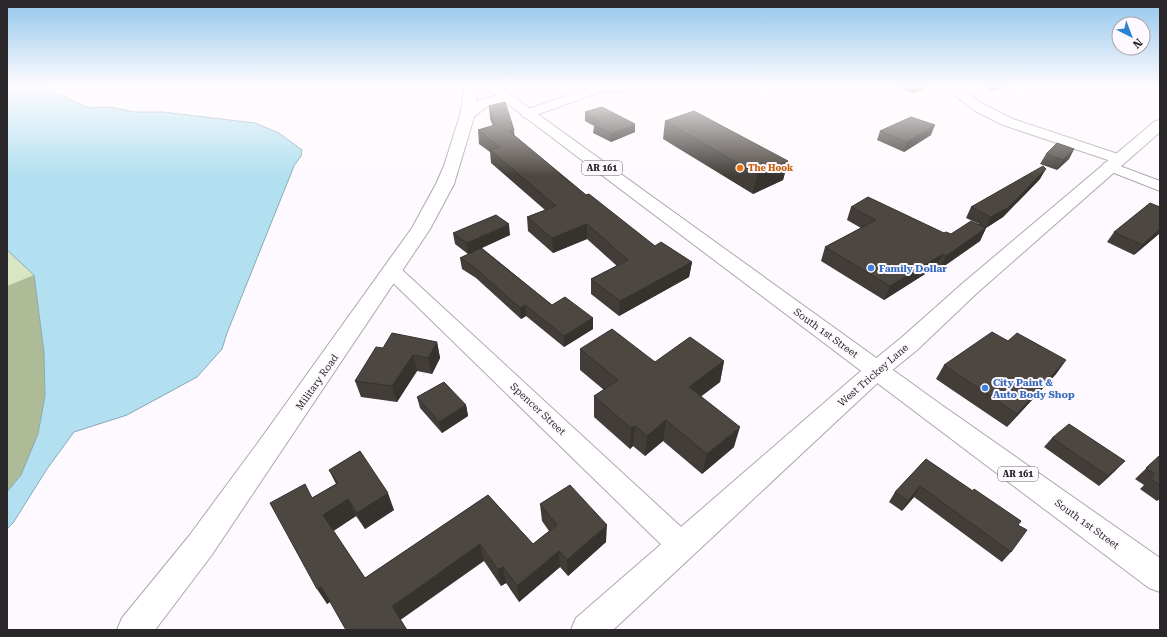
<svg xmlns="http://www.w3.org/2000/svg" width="1167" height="637" font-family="'Roboto Serif',serif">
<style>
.green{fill:#d8e6c1}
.forest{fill:#adbb96}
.water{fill:#b2e0f0;stroke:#89a8b5}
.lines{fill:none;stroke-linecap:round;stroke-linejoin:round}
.street-casing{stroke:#ada6ae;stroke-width:2}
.secondary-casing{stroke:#ada6ae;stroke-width:2}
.primary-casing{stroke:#ada6ae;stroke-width:2}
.street{fill:#fff;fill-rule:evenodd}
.secondary{fill:#fff;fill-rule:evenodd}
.primary{fill:#fff;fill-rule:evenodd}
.wall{fill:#423d38}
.shaded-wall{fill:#36322e}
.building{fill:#4d4741;stroke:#36322e}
.food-dot{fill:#e8710a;stroke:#fef9fe;stroke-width:1.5}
.shop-dot{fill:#3f7fe0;stroke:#fef9fe;stroke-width:1.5}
.labels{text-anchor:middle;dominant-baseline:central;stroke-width:4;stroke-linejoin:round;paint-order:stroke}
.shield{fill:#fef9fe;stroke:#69666a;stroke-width:1}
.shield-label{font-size:9px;font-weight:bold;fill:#29272a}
.far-food-label{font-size:9px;font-weight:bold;fill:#c56008;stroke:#fef9fe;text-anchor:start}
.shop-label{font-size:10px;font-weight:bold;fill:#366cbe;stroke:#fef9fe;text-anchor:start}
.street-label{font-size:10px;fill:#29272a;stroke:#fef9fe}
</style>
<rect width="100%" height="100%" fill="#fef9fe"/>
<polygon class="green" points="7,250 34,275 7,286"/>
<polygon class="forest" points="34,275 44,352 45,396 38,434 21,475 7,492 7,286"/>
<polygon class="water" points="7,87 49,87 52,91 89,108 109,107 135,112 163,112 255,123 279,133 302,150 301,156 294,166 227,333 222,349 197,377 127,415 74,432 47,469 13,523 7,529 7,492 21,475 38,434 45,396 44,352 34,275 7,250"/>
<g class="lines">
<defs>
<g id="street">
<path d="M592,87H632L630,90C618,93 606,90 594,94L528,118L523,117L521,114L523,111Z"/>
<polygon points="944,87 958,87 985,105 1013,119 1124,156 1126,159 1124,162 1119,163 1114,162 1003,125 975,111"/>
<polygon points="1109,162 1160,181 1160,191 1104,169 1102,166 1104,163"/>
<polygon points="393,266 400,268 692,537 696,546 692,555 682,559 672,555 386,276 384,272 386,268"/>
</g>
<g id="secondary">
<polygon points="465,87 477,87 476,101 505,93 510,94 512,97 510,100 486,107 474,117 454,184 430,229 211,556 155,630 117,630 122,618 189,536 257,444 412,228 436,184 444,166 460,115"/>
<polygon points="1160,120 1160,132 977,293 917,350 885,376 613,630 571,630 576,618 869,364 901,338 963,283 1155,121"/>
</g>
<polygon id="primary" points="485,87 500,87 943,406 1160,558 1160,592 1149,588"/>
</defs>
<use href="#street" class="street-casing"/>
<use href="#secondary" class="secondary-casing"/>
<use href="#primary" class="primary-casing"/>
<use href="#street" class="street"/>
<use href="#secondary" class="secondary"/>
<use href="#primary" class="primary"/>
</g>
<g class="wall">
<polygon points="898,87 929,87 912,93"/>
<polygon points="982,87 1008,87 991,91"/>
<polygon points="489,106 515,136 586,195 655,246 692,262 689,277 619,316 591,294 591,279 617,266 587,239 553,253 528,231 527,217 545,210 491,163 490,152 479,144 478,130 493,126 490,119"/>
<polygon points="585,112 635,132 611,142 593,133 594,126 585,121"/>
<polygon points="665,121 788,161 783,180 753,194 663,139"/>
<polygon points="880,131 931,135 904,152 877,140"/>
<polygon points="1074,149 1069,159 1057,170 1040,164 1046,154"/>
<polygon points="1040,179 1003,217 986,228 980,241 940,269 936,267 884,300 821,261 825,247 861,228 847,220 851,207 944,233 951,234 979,224 966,218 971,207"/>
<polygon points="1160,207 1160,233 1134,255 1107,242 1114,232"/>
<polygon points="453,233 510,235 482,248 552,305 593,318 593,329 564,347 526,316 521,319 476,278 462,269 460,258 477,250 468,254 455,244"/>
<polygon points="1008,341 1066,360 1056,374 1007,427 936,379 944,365"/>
<polygon points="437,342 440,358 432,374 417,371 397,402 361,397 355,381 383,348"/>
<polygon points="580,349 655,362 724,361 720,382 701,396 734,447 702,474 663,441 645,456 633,446 630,449 594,417 594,396 604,390 580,370"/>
<polygon points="417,397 466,405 468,416 442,433 420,408"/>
<polygon points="1052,438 1116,470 1099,486 1044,447"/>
<polygon points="1160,455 1160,499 1157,501 1140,489 1144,485 1135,479"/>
<polygon points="926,459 1011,552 1002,562 914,497 902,511 889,502 895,492"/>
<polygon points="329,470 394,510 365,529 356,516 333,531 365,578 488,495 533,544 549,531 542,521 540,504 606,542 568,576 560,567 519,602 506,583 501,586 484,561 330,602 327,604 312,498 336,484"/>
</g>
<g class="shaded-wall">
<polygon points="915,87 929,87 912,93"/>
<polygon points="993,87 1008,87 991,91"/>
<polygon points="635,124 635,132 611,142 611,134"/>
<polygon points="935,125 931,135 904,152 907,142"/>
<polygon points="514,130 515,143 509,131"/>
<polygon points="1074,149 1069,159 1057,170 1063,160"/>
<polygon points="788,161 783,180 753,194 757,174"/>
<polygon points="1046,169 1040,179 1003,217 986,228 991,217"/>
<polygon points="509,224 510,235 468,254 467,243"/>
<polygon points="587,224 587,239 553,253 552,238"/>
<polygon points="986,228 980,241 940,269 946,256"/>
<polygon points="1160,229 1160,233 1134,255 1142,245"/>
<polygon points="943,254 936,267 884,300 890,286"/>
<polygon points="692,262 689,277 619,316 620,301"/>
<polygon points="525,305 526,316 521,319 520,308"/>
<polygon points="593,318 593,329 564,347 564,336"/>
<polygon points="437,342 440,358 432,374 428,358"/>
<polygon points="413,355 417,371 397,402 392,386"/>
<polygon points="1066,360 1056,374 1007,427 1017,414"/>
<polygon points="724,361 720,382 686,408 689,387"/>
<polygon points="466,405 468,416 442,433 439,422"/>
<polygon points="666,420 663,441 645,456 647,436"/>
<polygon points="635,426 633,446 630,449 631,428"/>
<polygon points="740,427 734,447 702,474 707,454"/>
<polygon points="1125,461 1116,470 1099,486 1108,476"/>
<polygon points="920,486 914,497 902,511 908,501"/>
<polygon points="388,493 394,510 365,529 357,513"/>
<polygon points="348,499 356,516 332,532 323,515"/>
<polygon points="607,525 606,542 568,576 567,560"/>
<polygon points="480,544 484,561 399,621 392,606"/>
<polygon points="559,551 560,567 519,602 517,586"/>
<polygon points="503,567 506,583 501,586 498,570"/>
<polygon points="321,586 331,601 327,604 317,589"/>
</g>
<g class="building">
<polygon points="505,102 514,130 509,131 586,195 589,194 655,246 661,242 692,262 620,301 591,279 628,260 587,224 552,238 527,217 556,206 490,150 500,147 478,130 495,125 489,106"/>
<polygon points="602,107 635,124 611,134 594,124 600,122 585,112"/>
<polygon points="694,111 788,161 757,174 665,121"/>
<polygon points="911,117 935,125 907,142 880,131"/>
<polygon points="1057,143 1074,149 1063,160 1046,154"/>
<polygon points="1043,166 1046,169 1009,207 991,217 971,207"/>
<polygon points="868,197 944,233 946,232 951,234 971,221 986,228 946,256 943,254 890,286 825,247 876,220 851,207"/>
<polygon points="1150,203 1160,207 1160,229 1142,245 1114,232"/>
<polygon points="496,215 509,224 467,243 453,233"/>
<polygon points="481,248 552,305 565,297 593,318 564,336 525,305 520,308 474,267 460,258"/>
<polygon points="612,329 655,362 690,337 724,361 689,387 740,427 707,454 666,420 647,436 635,426 631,428 594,396 618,380 580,349"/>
<polygon points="992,332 1008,341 1017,333 1066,360 1017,414 944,365"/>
<polygon points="392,333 437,342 428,358 413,355 392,386 355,381 376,347 383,348"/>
<polygon points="444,382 466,405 439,422 417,397"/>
<polygon points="1069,424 1125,461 1108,476 1052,438"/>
<polygon points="360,451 388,493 357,513 348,499 323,515 365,578 488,495 533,544 557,525 540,504 570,485 607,525 567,560 559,551 517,586 503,567 498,570 480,544 392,606 407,630 346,630 321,586 317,589 270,503 305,484 312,498 338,483 329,470"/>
<polygon points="1160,455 1160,485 1151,479 1155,474 1146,468"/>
<polygon points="926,459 973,491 974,489 1021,521 1018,525 1027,530 1011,552 920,486 908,501 895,492"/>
</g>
<linearGradient id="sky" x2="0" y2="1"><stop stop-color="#92c6eb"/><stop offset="0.49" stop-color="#fffcff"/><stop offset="1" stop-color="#fffcff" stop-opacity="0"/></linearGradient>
<rect width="1167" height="176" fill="url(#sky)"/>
<circle class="food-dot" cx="740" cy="168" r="4"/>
<g class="shop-dot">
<circle cx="871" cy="268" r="4"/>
<circle cx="985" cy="388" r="4"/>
</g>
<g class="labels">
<g class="shield">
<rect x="582" y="161" width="40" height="14" rx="3"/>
<rect x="998" y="467" width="40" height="14" rx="3"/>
</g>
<g class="shield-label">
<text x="602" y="168">AR 161</text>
<text x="1018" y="474">AR 161</text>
</g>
<g class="far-food-label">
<text x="748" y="168">The Hook</text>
</g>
<g class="shop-label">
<text x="879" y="268">Family Dollar</text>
<text x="993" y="382">City Paint &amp;<tspan x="993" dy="12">Auto Body Shop</tspan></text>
</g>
<g class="street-label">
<text transform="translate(826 333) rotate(36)">South 1st Street</text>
<text transform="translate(873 375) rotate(-41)">West Trickey Lane</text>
<text transform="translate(317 382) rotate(-55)">Military Road</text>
<text transform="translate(538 409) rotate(43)">Spencer Street</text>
<text transform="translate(1087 524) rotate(36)">South 1st Street</text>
</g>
</g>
<rect width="1167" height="637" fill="none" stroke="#29272a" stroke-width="16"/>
<g transform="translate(1131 36) rotate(138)"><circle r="19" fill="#fef9fe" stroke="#a9a5a9"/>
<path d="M0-3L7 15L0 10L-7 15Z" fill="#2884d1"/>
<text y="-6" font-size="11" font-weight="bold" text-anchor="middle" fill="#29272a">N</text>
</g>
</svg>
